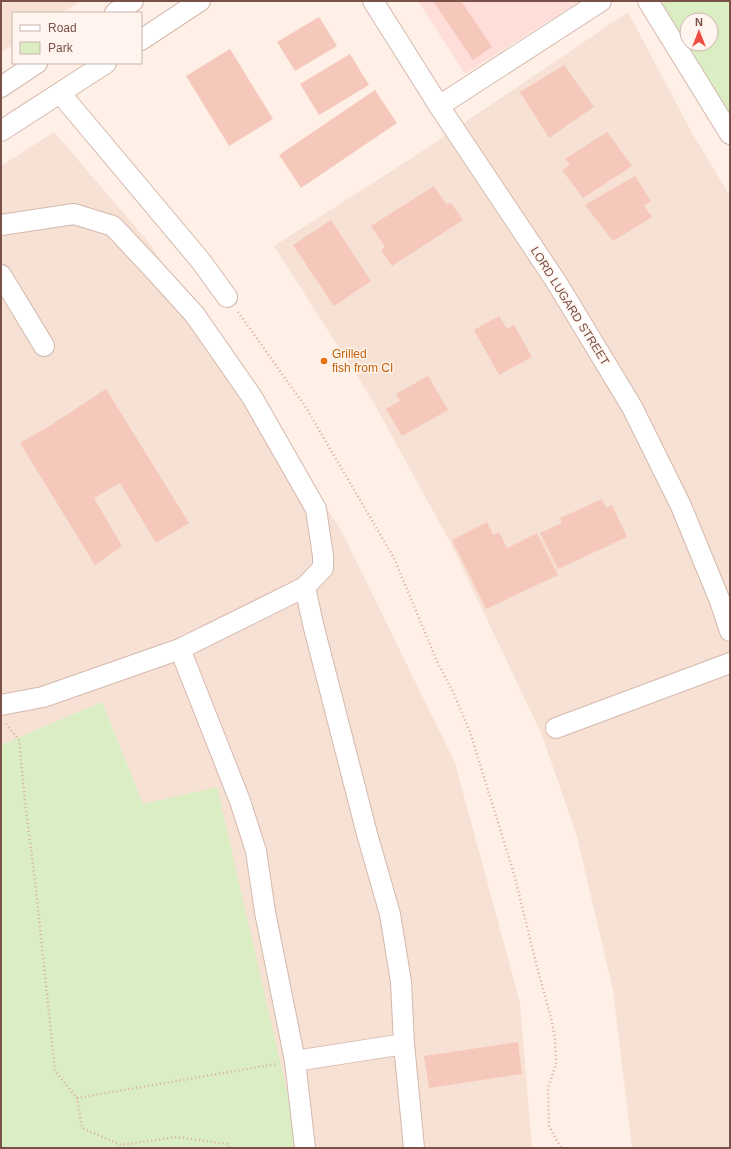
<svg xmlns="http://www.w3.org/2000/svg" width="731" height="1149" font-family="Helvetica,sans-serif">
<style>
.residential{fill:#f6e1d4}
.commercial{fill:#ffded9}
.green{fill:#dbedc3;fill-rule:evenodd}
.building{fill:#f5c8bb}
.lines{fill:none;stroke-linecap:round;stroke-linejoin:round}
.minor-casing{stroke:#d4b8ad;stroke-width:22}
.path{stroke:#dbab9e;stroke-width:2.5;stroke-dasharray:1 3;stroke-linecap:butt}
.minor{stroke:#fff;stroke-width:20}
.food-dot{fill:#e8710a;stroke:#fff5ee;stroke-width:1.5}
.labels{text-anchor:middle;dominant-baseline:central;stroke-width:3;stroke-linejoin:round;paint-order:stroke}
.street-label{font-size:12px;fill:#7a5148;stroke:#fff5ee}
.food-label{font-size:12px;fill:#c56008;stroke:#fff5ee;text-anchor:start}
</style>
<rect width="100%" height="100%" fill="#fef0e6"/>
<g class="residential">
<polygon points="1,1 81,1 62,13 13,13 13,45 1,52"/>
<polygon points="628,12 692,133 730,196 730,1148 632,1148 613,990 577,837 542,735 450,542 371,398 274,246 418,154"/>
<polygon points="54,132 149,243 341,530 455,763 520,1003 532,1148 300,1148 143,804 102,702 1,745 1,166"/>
</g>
<polygon class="commercial" points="418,1 580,1 465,74"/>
<g class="green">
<path d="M661,1H730V116ZM687,20H711V44H687Z"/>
<polygon points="102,702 143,804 217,787 300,1148 1,1148 1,745"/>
</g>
<g class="building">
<polygon points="433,1 461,1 492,47 473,60"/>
<polygon points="319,17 337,46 295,71 277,42"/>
<polygon points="230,49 273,119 229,146 186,76"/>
<polygon points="350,54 369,85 319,115 300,84"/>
<polygon points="564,65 594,107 549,138 520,92"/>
<polygon points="375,90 397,123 301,188 279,155"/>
<polygon points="607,132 632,166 583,198 562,170 570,165 565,159"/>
<polygon points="635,176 651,201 644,206 652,217 613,241 585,205"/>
<polygon points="434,186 446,204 451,203 463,220 392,266 381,250 385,247 371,226"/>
<polygon points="331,220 371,281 334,306 293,245"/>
<polygon points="499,316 507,329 514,325 532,357 499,375 474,330"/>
<polygon points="428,376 448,410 402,436 386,409 400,401 396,394"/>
<polygon points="106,389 189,523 156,543 120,483 94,498 122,546 95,565 20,443 51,425"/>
<polygon points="602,499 606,508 612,505 627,537 558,569 540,533 562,523 560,518"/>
<polygon points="487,522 493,535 499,532 507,548 537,533 558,575 486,609 452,540"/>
<polygon points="518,1042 522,1074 429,1088 424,1056"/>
</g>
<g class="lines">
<defs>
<g id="minor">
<polyline points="373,1 439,106 557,283 632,407 681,506 720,601 730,631"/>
<polyline points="648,1 730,134"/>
<polyline points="115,13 133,1"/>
<polyline points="141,40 200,1"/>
<polyline points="1,87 37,63"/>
<polyline points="60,93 200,260 227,297"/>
<polyline points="439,106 601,1"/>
<polyline points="1,131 106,63"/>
<polyline points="1,225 74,214 113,226 156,272 195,315 252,397 316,509 323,556 323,568 305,587 180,649 43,697 1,705"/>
<polyline points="1,275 44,346"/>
<polyline points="180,649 240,801 256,851 265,912 295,1061 305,1148"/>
<polyline points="556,728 730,663"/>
<polyline points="404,1044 414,1148"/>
<polyline points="295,1061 404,1044 401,982 390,914 367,834 313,624 305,587"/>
</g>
</defs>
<use href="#minor" class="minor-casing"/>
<g class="path">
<polyline points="238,312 305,406 394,558 436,659 454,694 470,732 514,874 537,967 551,1018 555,1038 556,1064 548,1088 549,1126 561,1148"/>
<polyline points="6,724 19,740 26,811 35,880 55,1071 77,1098 82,1128 121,1145 177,1137 227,1144 230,1148"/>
<polyline points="77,1098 276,1064"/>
</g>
<use href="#minor" class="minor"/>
</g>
<circle class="food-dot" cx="324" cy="361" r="4"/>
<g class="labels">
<g class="street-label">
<text transform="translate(570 306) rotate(58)">LORD LUGARD STREET</text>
</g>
<g class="food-label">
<text x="332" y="354">Grilled<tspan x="332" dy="14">fish from CI</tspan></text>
</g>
</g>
<rect width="731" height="1149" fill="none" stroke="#7a5148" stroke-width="4"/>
<rect x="12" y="12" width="130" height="52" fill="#fff5ee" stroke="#cab3ac"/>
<rect x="20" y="25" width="20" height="6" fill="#ffffff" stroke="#cab3ac"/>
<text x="48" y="32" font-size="12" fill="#7a5148">Road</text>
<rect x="20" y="42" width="20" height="12" fill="#dbedc3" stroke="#cab3ac"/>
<text x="48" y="52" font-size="12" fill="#7a5148">Park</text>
<g transform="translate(699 32)"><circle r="19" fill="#fff5ee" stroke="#cab3ac"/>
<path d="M0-3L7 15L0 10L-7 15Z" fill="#f04b43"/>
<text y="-6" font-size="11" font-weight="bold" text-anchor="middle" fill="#7a5148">N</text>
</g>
</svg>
